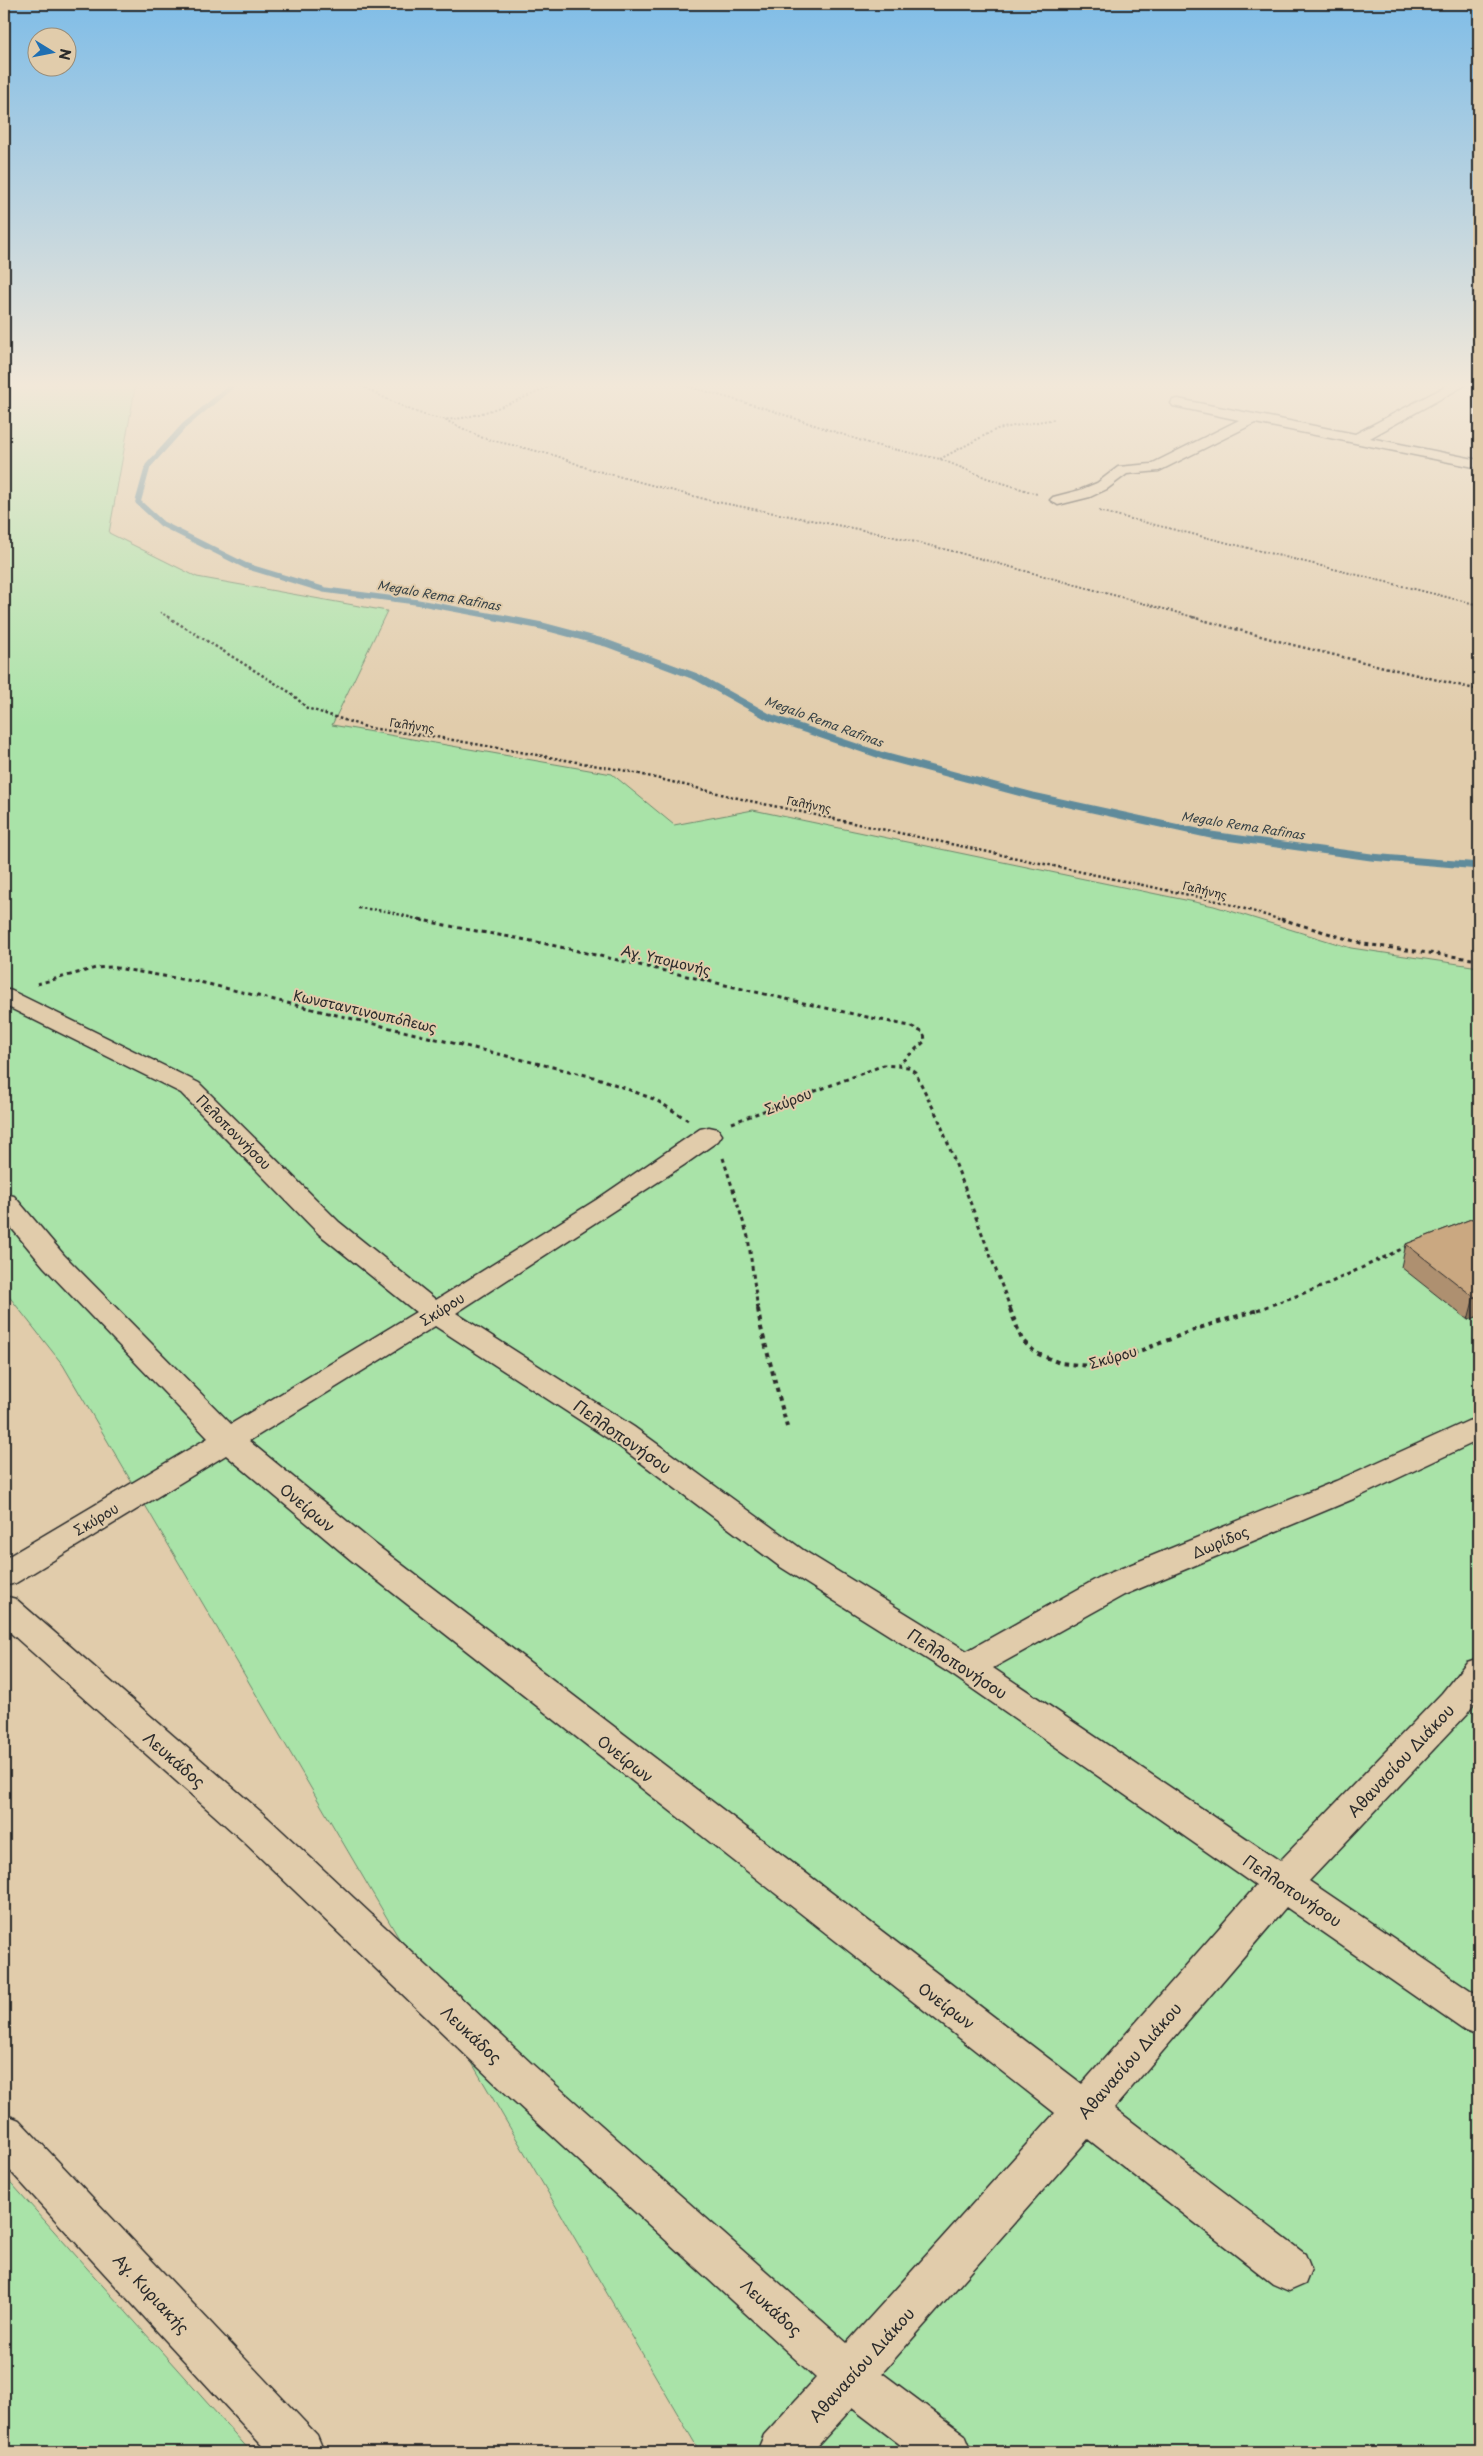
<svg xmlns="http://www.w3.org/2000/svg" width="1483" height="2456" font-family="'Playpen Sans',sans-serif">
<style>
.green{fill:#a9e3a8;stroke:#6a876a}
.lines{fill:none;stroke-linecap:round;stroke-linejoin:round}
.stream-far1{stroke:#618b9b;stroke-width:5.5}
.stream{stroke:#618b9b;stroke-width:7}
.minor-casing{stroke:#2b2b2b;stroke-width:3}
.path-far3{stroke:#2b2b2b;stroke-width:2;stroke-dasharray:2 2;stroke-linecap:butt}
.path-far2{stroke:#2b2b2b;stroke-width:2.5;stroke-dasharray:2.5 2.5;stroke-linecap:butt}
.path-far1{stroke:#2b2b2b;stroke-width:3;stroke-dasharray:4 4;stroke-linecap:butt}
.path{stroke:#2b2b2b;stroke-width:4;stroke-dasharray:4.5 4.5;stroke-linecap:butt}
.minor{fill:#e1ccab;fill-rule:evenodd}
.wall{fill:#ae906f;stroke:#2b2b2b}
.shaded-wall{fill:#8d765a;stroke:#2b2b2b}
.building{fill:#caa881;stroke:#2b2b2b}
.labels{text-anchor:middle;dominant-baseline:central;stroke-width:4;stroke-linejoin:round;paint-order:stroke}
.far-street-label{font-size:11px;fill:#2b2b2b;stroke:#e1ccab}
.far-water-label{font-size:12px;font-style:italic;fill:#384347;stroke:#e1ccab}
.street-label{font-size:14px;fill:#2b2b2b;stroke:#e1ccab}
.near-street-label{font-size:16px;fill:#2b2b2b;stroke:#e1ccab}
</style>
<rect width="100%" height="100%" fill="#e1ccab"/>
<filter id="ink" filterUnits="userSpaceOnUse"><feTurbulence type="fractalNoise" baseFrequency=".02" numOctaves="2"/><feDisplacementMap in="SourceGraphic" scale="10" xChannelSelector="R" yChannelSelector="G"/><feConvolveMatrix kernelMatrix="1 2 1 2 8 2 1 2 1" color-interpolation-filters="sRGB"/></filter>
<g filter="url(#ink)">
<g class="green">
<polygon points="4,383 136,383 109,533 197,577 387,611 332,725 612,774 674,825 753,810 1214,906 1351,948 1479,967 1479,2452 700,2452 63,1365 4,1290"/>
<polygon points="4,2175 251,2452 4,2452"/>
</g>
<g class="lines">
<polyline class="stream-far1" points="235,383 184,426 148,466 138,502 162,524 246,566 325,590 417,602 503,618"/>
<polyline class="stream" points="496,617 542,626 606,643 697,677 769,717 883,756 1033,796 1211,835 1371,857 1479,866"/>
<defs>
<g id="minor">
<polygon points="1452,383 1469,383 1370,438 1479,460 1479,468 1255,423 1159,471 1127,474 1107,489 1090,497 1058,505 1050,500 1053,497 1080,490 1097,483 1118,467 1151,464 1239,420 1173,406 1171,403 1173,400 1178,399 1355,434"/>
<path d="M4,989L12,991L199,1083L339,1222L436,1300L596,1200L700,1129L709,1127L718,1129L722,1135L718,1141L684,1165L456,1313L634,1427L803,1550L967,1651L1100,1577L1336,1481L1468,1421L1479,1418V1440L1358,1497L1124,1595L993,1668L1280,1861L1442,1693L1467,1662L1479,1658V1697L1468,1713L1309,1881L1479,1996V2036L1465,2031L1286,1907L1114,2108L1305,2254L1311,2269L1305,2284L1289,2291L1273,2284L1088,2139L882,2373L965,2435L972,2452H910L852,2408L812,2452H757L764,2435L816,2378L501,2089L242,1840L4,1627V1596L16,1599L268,1818L531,2063L847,2343L1055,2113L351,1560L226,1455L16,1583L4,1586V1559L208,1438L44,1267L4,1219V1194L14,1196L64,1255L231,1424L416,1312L319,1234L181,1093L4,1005ZM435,1326L612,1441L779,1566L954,1676L1256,1886L1082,2084L375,1544L249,1441Z"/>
<polygon points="4,2114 19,2120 317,2435 324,2452 268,2452 4,2164"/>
</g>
</defs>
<use href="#minor" class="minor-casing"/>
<g class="path-far3">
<path d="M354,383C382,395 412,415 443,419C470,423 532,394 559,383"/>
<polyline points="676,383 764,408 874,445 940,459 987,478 1037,494"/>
<polyline points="445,420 483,438 557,456 587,468 712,501 878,533 956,552 1197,618"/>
<polyline points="940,459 997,429 1055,419"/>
<polyline points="1099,511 1479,605"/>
<polyline points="160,612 170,618"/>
</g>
<g class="path-far2">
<polyline points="168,617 291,693 307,708 369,728 436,737 627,771 750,801 1222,902 1285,921"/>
<polyline points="1192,617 1293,645 1479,690"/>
<polyline points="358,908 386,911 424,921"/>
</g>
<g class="path-far1">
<path d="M419,919C466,931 513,936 560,947C677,973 793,1002 910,1026L924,1033L925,1041L898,1065"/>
<polyline points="1281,919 1364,944 1479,960"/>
<polyline points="37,984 96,968 111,967 204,983 598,1078 656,1100 688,1120"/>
<polyline points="732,1123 884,1065 908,1067 915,1072 939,1120 1011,1310"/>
<polyline points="723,1158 748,1237 758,1310"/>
<polyline points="1257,1310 1321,1287 1408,1246"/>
</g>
<g class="path">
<polyline points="758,1309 761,1328 787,1427"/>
<polyline points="1010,1309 1022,1340 1036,1353 1060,1363 1089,1366 1124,1357 1199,1328 1261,1309"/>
</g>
<use href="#minor" class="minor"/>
</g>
<polygon class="wall" points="1479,1216 1479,1316 1468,1320 1401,1267 1406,1244"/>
<polygon class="shaded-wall" points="1479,1295 1479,1316 1468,1320 1474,1297"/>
<polygon class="building" points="1479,1216 1479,1295 1474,1297 1406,1244"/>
</g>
<linearGradient id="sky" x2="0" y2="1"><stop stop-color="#80bde7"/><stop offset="0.53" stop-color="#f2e8d9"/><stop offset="1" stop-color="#f2e8d9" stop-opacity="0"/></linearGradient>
<rect width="1483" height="727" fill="url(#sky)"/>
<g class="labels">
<g class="far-street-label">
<text transform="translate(412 725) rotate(8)">Γαλήνης</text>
<text transform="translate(809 804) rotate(11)">Γαλήνης</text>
<text transform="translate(1205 890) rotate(13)">Γαλήνης</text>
</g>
<g class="far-water-label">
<text transform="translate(439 595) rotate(10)">Megalo Rema Rafinas</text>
<text transform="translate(824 721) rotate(20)">Megalo Rema Rafinas</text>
<text transform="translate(1243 825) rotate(9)">Megalo Rema Rafinas</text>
</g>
<g class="street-label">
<text transform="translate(666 960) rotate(13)">Αγ. Υπομονής</text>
<text transform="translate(365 1011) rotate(13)">Κωνσταντινουπόλεως</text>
<text transform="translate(788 1101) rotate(-21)">Σκύρου</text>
<text transform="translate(234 1132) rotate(45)">Πελοποννήσου</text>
<text transform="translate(442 1309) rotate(-32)">Σκύρου</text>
<text transform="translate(1113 1357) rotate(-16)">Σκύρου</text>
<text transform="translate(96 1519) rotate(-31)">Σκύρου</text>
<text transform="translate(1220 1542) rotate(-23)">Δωρίδος</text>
</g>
<g class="near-street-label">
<text transform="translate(623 1436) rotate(35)">Πελλοπονήσου</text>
<text transform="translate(308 1507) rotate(40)">Ονείρων</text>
<text transform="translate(958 1663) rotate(33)">Πελλοπονήσου</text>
<text transform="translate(626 1758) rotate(38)">Ονείρων</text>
<text transform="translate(175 1759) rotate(41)">Λευκάδος</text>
<text transform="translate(1400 1760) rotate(-47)">Αθανασίου Διάκου</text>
<text transform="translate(1293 1890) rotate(34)">Πελλοπονήσου</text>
<text transform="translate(947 2005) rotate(37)">Ονείρων</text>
<text transform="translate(472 2034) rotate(43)">Λευκάδος</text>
<text transform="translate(1129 2060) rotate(-49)">Αθανασίου Διάκου</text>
<text transform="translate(152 2293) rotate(47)">Αγ. Κυριακής</text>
<text transform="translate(772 2307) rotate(42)">Λευκάδος</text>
<text transform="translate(861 2364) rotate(-48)">Αθανασίου Διάκου</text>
</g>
</g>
<rect width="1483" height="2456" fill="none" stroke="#e1ccab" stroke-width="20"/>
<rect x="10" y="10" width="1463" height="2436" fill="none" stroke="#2b2b2b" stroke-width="2" filter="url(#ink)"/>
<g transform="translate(52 52) rotate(100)"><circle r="24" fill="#e1ccab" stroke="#988c78"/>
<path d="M0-4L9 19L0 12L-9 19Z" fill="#1f6fb2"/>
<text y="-8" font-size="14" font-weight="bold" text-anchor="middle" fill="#2b2b2b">N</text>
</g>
</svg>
